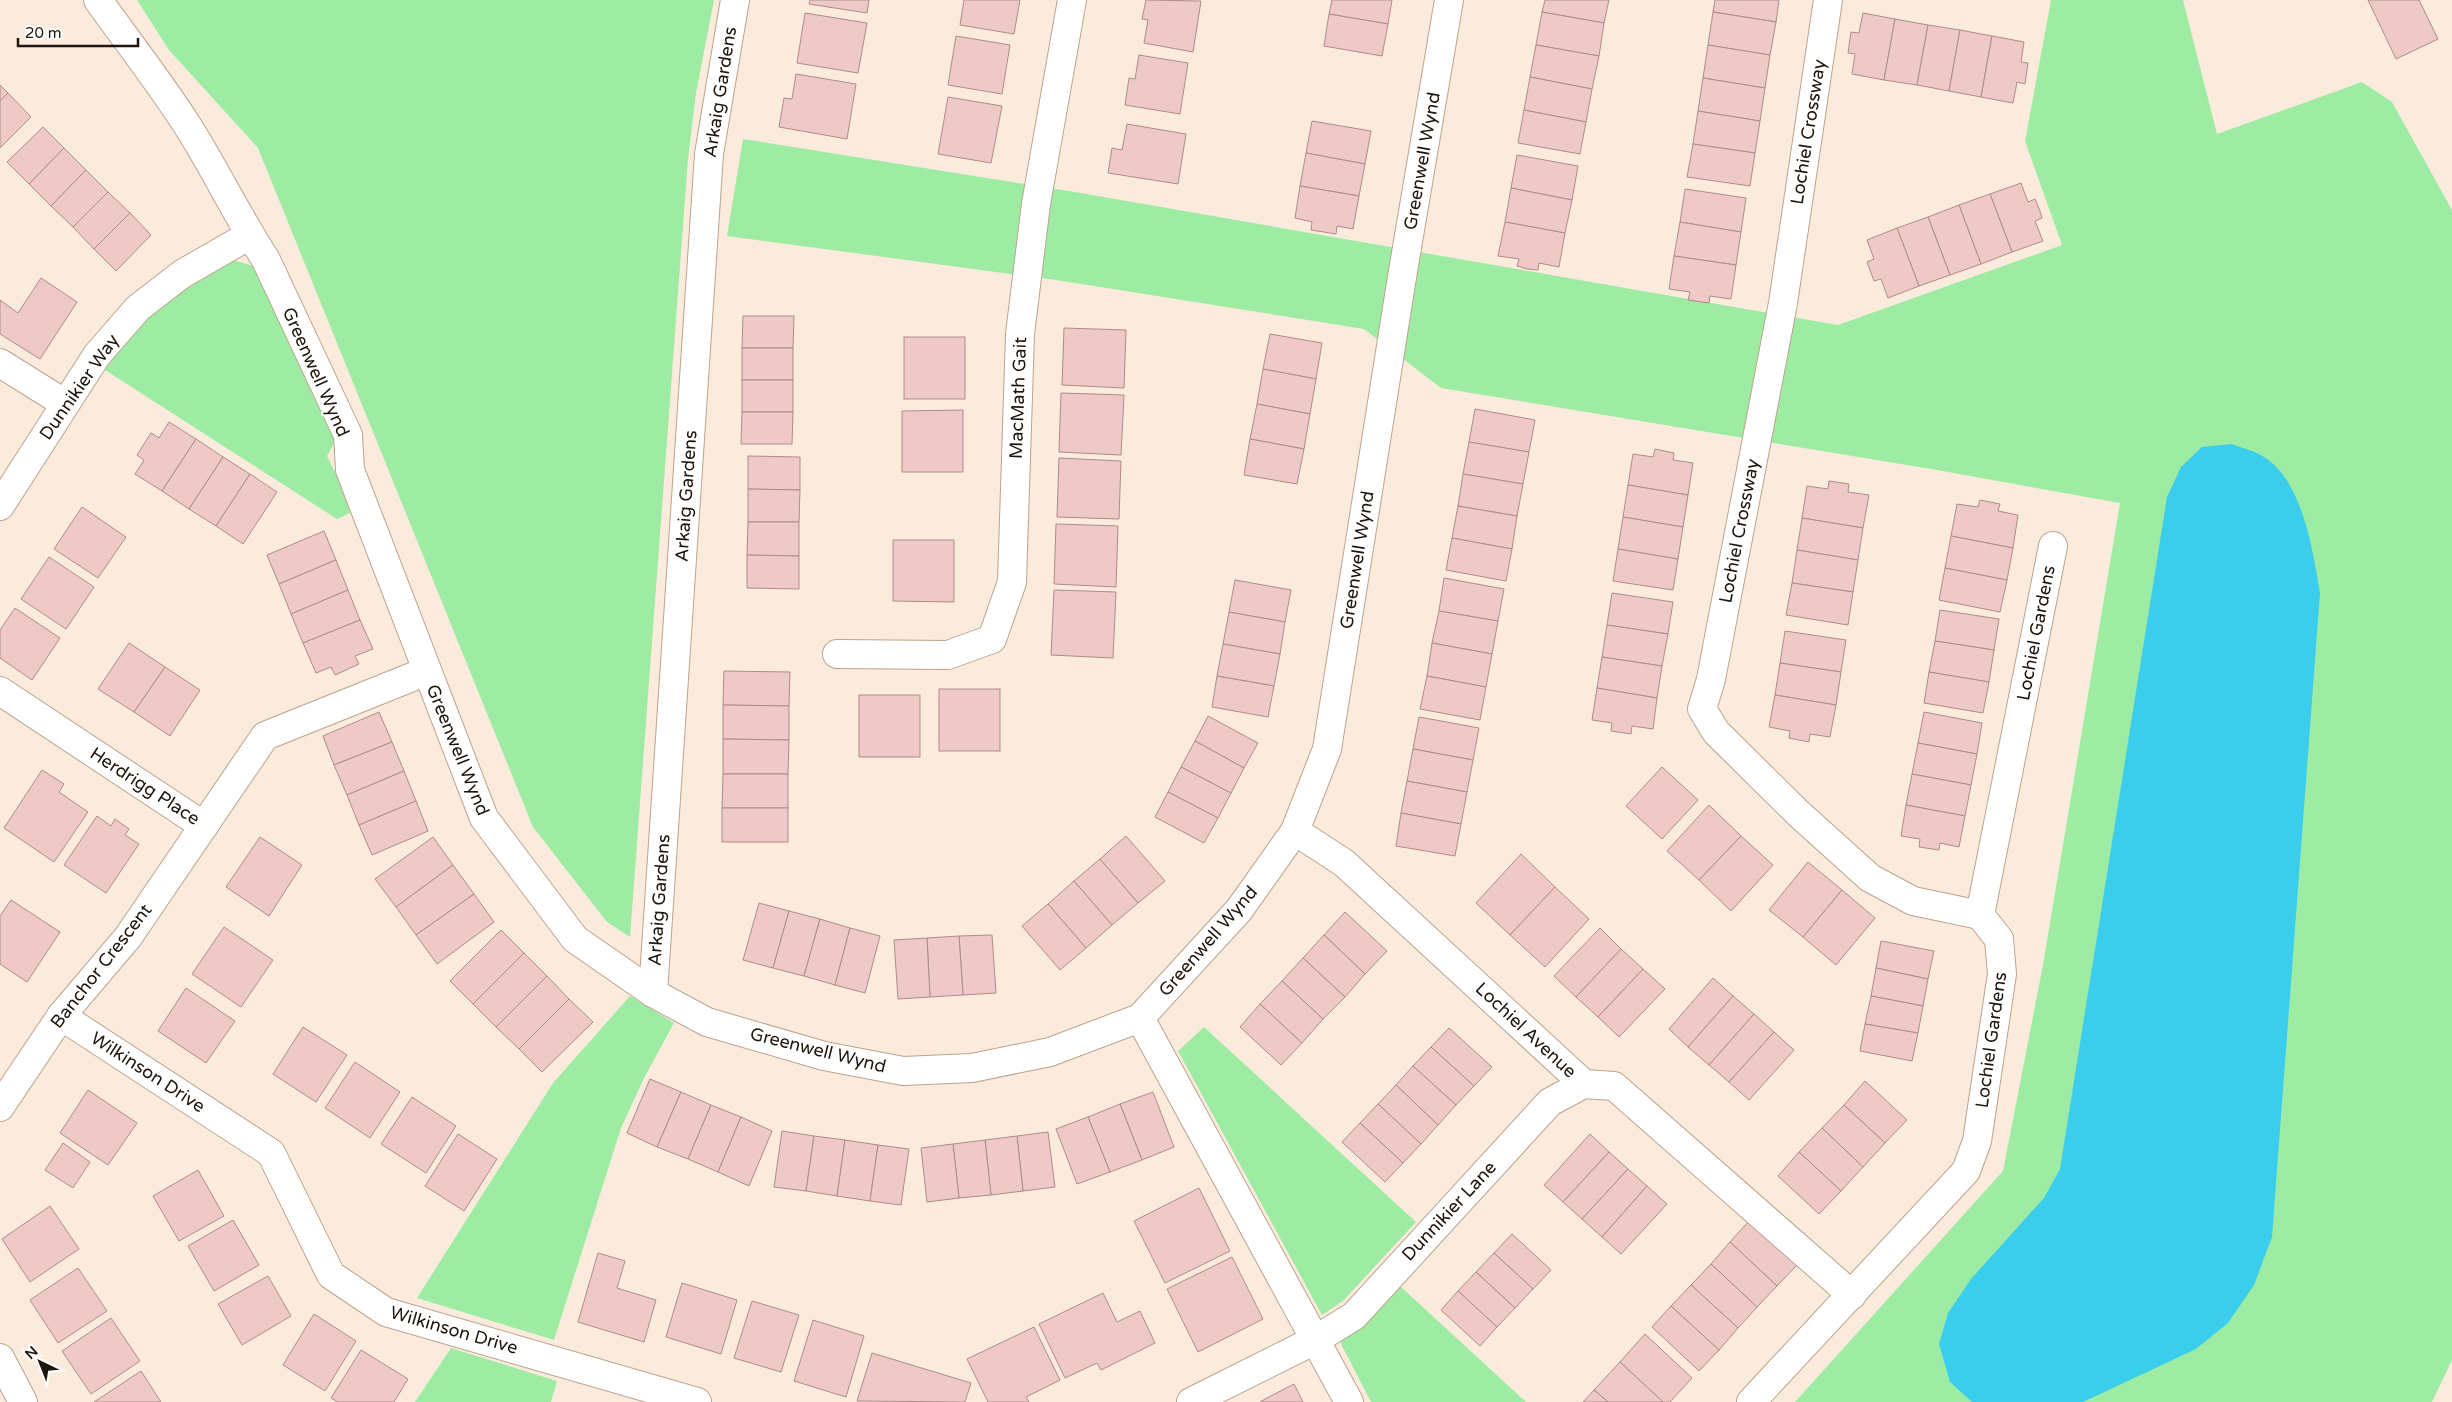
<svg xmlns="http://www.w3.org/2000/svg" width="2452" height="1402" font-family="'Varela Round',sans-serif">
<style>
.green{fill:#9eeca4}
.water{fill:#3bcdec}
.building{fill:#efc9c7;stroke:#ae8b89}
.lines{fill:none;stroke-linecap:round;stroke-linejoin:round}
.minor-casing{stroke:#bca38d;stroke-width:30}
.minor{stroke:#fff;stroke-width:28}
.labels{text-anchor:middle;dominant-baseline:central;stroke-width:4.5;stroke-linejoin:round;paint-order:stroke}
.street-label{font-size:18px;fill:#1e150d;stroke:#fff}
</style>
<rect width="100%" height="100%" fill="#fbebdd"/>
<g class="green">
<polygon points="137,0 714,0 696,93 688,159 630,937 607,922 533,827 258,148 169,50"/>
<polygon points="2051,0 2183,0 2217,134 2362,82 2392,102 2452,210 2452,1360 2432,1402 1795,1402 2003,1171 2043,965 2120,503 1937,470 1441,388 1364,329 1056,280 727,236 743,139 1075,192 1838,325 2062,245 2025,141"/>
<polygon points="233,260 253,266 336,440 327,456 354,511 337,519 105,370 143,317 168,298"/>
<polygon points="630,996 674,1023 644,1078 621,1128 554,1340 417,1298 553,1083"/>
<polygon points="1204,1027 1416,1222 1343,1301 1322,1315 1178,1051"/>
<polygon points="1401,1287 1526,1402 1371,1402 1340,1342 1363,1327"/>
<polygon points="451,1348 557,1381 551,1402 415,1402"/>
</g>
<path class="water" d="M2232,444C2242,448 2255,451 2264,457C2303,481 2313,552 2320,593L2272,1237L2254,1285L2228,1323L2196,1349L2083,1402H1972L1950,1382L1939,1344L1948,1313L1971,1279L2044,1198L2060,1169L2167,497L2181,467L2202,447Z"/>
<g class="building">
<polygon points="810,0 869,0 867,13 809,4"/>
<polygon points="964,0 1020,0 1014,34 960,25"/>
<polygon points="1146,0 1201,1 1193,52 1144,43 1148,20 1142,19"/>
<polygon points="1332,0 1392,0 1388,24 1329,14"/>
<polygon points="1545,0 1609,0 1604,23 1542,12"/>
<polygon points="1715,0 1779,0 1776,22 1713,12"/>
<polygon points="2368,0 2419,0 2438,39 2396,59"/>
<polygon points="1542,12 1604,23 1599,56 1536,45"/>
<polygon points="1713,12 1776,22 1770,55 1708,45"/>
<polygon points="805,13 867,23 858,73 797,63"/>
<polygon points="1863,13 1895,19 1884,80 1852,74 1855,54 1848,53 1851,32 1859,33"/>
<polygon points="1329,14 1388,24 1382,56 1324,46"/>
<polygon points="1895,19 1928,25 1917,85 1884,80"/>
<polygon points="1928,25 1960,30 1949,91 1917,85"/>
<polygon points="1960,30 1992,36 1981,97 1949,91"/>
<polygon points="956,36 1010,45 1002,94 948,85"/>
<polygon points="1992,36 2024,42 2021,62 2028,63 2025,84 2017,82 2013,103 1981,97"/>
<polygon points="1536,45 1599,56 1592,89 1530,77"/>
<polygon points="1708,45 1770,55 1765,88 1703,78"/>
<polygon points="1139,55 1188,63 1180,114 1125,105 1129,78 1135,79"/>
<polygon points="796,74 856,84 847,139 779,127 784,98 792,99"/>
<polygon points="1530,77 1592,89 1586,122 1524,110"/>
<polygon points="1703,78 1765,88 1760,121 1698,111"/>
<polygon points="0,85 8,93 0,101"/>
<polygon points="8,93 31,117 0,148 0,101"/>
<polygon points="948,97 1002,106 991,163 938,154"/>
<polygon points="1524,110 1586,122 1580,154 1518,143"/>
<polygon points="1698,111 1760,121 1755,153 1693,144"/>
<polygon points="1312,121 1371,131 1365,164 1306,153"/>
<polygon points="1127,124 1186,134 1178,184 1108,173 1112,148 1122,150"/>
<polygon points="43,127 64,148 29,184 7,162"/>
<polygon points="1693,144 1755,153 1750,186 1687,177"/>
<polygon points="64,148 86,170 51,206 29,184"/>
<polygon points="1306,153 1365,164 1359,196 1300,186"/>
<polygon points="1517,155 1578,166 1572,200 1511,188"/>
<polygon points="86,170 108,192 73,227 51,206"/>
<polygon points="2021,183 2028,202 2035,199 2040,211 2042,218 2035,221 2043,241 2012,252 1990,194"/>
<polygon points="1300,186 1359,196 1353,229 1337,226 1336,234 1324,232 1311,230 1312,222 1295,218"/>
<polygon points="1511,188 1572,200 1565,233 1505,222"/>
<polygon points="1685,189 1746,198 1741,232 1680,222"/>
<polygon points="108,192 130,213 94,249 73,227"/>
<polygon points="1990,194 2012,252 1981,264 1959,205"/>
<polygon points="1959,205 1981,264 1950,275 1928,217"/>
<polygon points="130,213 151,235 116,271 94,249"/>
<polygon points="1928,217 1950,275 1919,286 1897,228"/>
<polygon points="1505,222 1565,233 1559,267 1539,263 1538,270 1527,269 1517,266 1519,259 1498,256"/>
<polygon points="1680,222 1741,232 1736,265 1674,256"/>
<polygon points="1897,228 1919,286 1888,298 1881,279 1874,281 1867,262 1874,259 1867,240"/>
<polygon points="1674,256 1736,265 1731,299 1710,296 1709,303 1688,300 1690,292 1669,289"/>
<polygon points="41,278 77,302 40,359 0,334 0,300 18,313"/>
<polygon points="743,316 794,316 793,348 742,348"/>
<polygon points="1064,328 1126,330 1124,388 1062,385"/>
<polygon points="1270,334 1322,343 1316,379 1263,369"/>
<rect x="904" y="337" width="61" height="62"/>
<rect x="742" y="348" width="51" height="32"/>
<polygon points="1263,369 1316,379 1310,414 1257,404"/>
<rect x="742" y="380" width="51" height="32"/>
<polygon points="1061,393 1124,395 1121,455 1059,452"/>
<polygon points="1257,404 1310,414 1304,449 1250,439"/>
<polygon points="1475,409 1535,420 1529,452 1469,442"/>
<polygon points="963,410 963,472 902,472 902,411"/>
<polygon points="742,412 793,412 792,444 741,444"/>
<polygon points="169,422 196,439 162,491 135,474 144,460 137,455 151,433 159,438"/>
<polygon points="196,439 223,457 189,509 162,491"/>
<polygon points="1250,439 1304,449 1297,484 1244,475"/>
<polygon points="1469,442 1529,452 1523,484 1463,474"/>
<polygon points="1655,449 1674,453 1673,460 1693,463 1688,495 1628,485 1633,454 1653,457"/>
<polygon points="748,456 800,457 800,490 748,489"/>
<polygon points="223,457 250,474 216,526 189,509"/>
<polygon points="1059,458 1121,461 1119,519 1057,517"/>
<polygon points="250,474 277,492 243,544 216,526"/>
<polygon points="1463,474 1523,484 1517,516 1458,506"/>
<polygon points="1829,481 1849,484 1848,492 1869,495 1863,528 1802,518 1807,486 1828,489"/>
<polygon points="1628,485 1688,495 1683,527 1623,517"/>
<polygon points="748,489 800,490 799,522 748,522"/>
<polygon points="1980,500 2000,504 1998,511 2018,515 2013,548 1951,536 1957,504 1978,507"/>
<polygon points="1458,506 1517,516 1512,549 1452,538"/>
<polygon points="82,507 126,537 98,578 54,549"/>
<polygon points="1623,517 1683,527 1678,559 1618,549"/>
<polygon points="1802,518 1863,528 1858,560 1797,550"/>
<polygon points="748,522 799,522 799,556 747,555"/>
<polygon points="1056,524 1118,526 1116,587 1054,584"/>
<polygon points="324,531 336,560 279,584 267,555"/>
<polygon points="1951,536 2013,548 2007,580 1945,568"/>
<polygon points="1452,538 1512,549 1506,581 1446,570"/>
<polygon points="893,540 954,540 954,602 893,601"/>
<polygon points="1618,549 1678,559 1673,590 1613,581"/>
<polygon points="1797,550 1858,560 1853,592 1792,583"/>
<polygon points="747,555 799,556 799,589 747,588"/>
<polygon points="49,557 94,587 66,629 21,599"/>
<polygon points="336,560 348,590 291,614 279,584"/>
<polygon points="1945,568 2007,580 2000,612 1939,600"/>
<polygon points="1444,578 1504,589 1498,621 1439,611"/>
<polygon points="1235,580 1291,590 1285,622 1229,612"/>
<polygon points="1792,583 1853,592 1848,625 1786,615"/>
<polygon points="348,590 360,620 303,643 291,614"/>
<polygon points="1054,590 1116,592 1113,658 1051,655"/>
<polygon points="1612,593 1673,602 1668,634 1607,625"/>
<polygon points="15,608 60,638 32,680 0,658 0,630"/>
<polygon points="1940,610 1999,619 1994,650 1935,641"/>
<polygon points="1439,611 1498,621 1492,654 1432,643"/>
<polygon points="1229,612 1285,622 1280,654 1223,644"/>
<polygon points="360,620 373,649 355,656 359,664 335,675 331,667 316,673 303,643"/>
<polygon points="1607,625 1668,634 1662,666 1602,657"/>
<polygon points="1785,631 1846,640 1841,672 1780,663"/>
<polygon points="1935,641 1994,650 1989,682 1929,672"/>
<polygon points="129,643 165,667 134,712 98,689"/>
<polygon points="1432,643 1492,654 1486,687 1427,676"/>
<polygon points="1223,644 1280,654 1274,686 1217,676"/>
<polygon points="1602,657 1662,666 1657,698 1597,688"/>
<polygon points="1780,663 1841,672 1836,705 1775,695"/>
<polygon points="165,667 200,690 170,736 134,712"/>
<polygon points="724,671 790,672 789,706 723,705"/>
<polygon points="1929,672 1989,682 1983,713 1924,703"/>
<polygon points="1217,676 1274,686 1268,717 1212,707"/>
<polygon points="1427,676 1486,687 1480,720 1420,709"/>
<polygon points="1597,688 1657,698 1653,729 1632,726 1631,734 1611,731 1612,723 1592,720"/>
<rect x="939" y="689" width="61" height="62"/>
<rect x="859" y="695" width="61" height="62"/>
<polygon points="1775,695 1836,705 1830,737 1810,734 1809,742 1789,738 1790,731 1769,727"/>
<polygon points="723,705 789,706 789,740 723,739"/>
<polygon points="379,712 392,742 334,765 323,736"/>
<polygon points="1924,712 1982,723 1977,754 1918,743"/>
<polygon points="1208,716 1258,743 1244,768 1195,741"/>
<polygon points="1419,717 1479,728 1473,760 1413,749"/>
<polygon points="723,739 789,740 788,774 723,774"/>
<polygon points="1195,741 1244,768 1231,793 1181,767"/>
<polygon points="392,742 404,771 347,795 334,765"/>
<polygon points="1918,743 1977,754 1971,785 1912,774"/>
<polygon points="1413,749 1473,760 1467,792 1407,781"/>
<polygon points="1181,767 1231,793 1218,818 1168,792"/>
<polygon points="1662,767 1698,800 1662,839 1626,806"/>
<polygon points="42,770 64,784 59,792 88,812 54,862 4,828"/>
<polygon points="404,771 416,801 359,825 347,795"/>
<polygon points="723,774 788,774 788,808 722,808"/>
<polygon points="1912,774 1971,785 1965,816 1906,805"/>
<polygon points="1407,781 1467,792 1461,824 1401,813"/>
<polygon points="1168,792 1218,818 1204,843 1155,817"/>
<polygon points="416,801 428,831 372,855 359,825"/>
<polygon points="1709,805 1741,836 1699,880 1667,851"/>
<polygon points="1906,805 1965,816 1959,847 1940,843 1939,850 1919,847 1920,839 1901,836"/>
<rect x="722" y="808" width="66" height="34"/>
<polygon points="1401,813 1461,824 1455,856 1396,846"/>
<polygon points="97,816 111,826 115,819 129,829 125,835 139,844 106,893 64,865"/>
<polygon points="1126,836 1165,881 1138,903 1100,859"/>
<polygon points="1741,836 1773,865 1731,911 1699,880"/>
<polygon points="260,837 302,865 269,916 226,887"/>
<polygon points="433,837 453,865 396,907 375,879"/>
<polygon points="1521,854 1555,887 1510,935 1476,903"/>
<polygon points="1100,859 1138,903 1112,925 1074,881"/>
<polygon points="1808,862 1842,890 1803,937 1769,910"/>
<polygon points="453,865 474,894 416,935 396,907"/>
<polygon points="1074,881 1112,925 1086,948 1048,904"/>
<polygon points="1555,887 1589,919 1545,967 1510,935"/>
<polygon points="1842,890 1875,918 1836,965 1803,937"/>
<polygon points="474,894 494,922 437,964 416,935"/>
<polygon points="11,900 60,932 27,982 0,964 0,916"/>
<polygon points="759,903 789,911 773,968 743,960"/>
<polygon points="1048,904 1086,948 1060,970 1022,926"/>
<polygon points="789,911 820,919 804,976 773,968"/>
<polygon points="1345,912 1387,951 1365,974 1324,935"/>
<polygon points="820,919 850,928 835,985 804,976"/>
<polygon points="224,927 273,960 241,1007 192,974"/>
<polygon points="850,928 880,936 865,993 835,985"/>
<polygon points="1600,928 1621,949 1576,997 1554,976"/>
<polygon points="501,930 524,953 473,1004 450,981"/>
<polygon points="992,935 996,993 963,995 959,936"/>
<polygon points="1324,935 1365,974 1345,997 1303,958"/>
<polygon points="959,936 963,995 930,997 927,938"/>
<polygon points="927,938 930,997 898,999 894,940"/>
<polygon points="1881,941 1934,951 1928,979 1876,968"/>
<polygon points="1621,949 1643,969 1598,1017 1576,997"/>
<polygon points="524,953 547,976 496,1027 473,1004"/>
<polygon points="1303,958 1345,997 1323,1019 1282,981"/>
<polygon points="1876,968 1928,979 1923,1006 1871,996"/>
<polygon points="1643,969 1665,989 1619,1037 1598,1017"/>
<polygon points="547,976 569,999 519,1049 496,1027"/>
<polygon points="1713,978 1733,996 1688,1047 1669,1029"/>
<polygon points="1282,981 1323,1019 1302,1043 1260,1004"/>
<polygon points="186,988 235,1021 206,1063 158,1031"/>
<polygon points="1733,996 1754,1014 1709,1065 1688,1047"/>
<polygon points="1871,996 1923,1006 1918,1033 1865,1024"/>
<polygon points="569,999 593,1022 542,1072 519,1049"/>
<polygon points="1260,1004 1302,1043 1281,1065 1240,1027"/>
<polygon points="1754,1014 1774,1032 1729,1082 1709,1065"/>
<polygon points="1865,1024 1918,1033 1912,1061 1860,1051"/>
<polygon points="303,1027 347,1055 316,1102 273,1074"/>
<polygon points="1449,1028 1492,1067 1474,1086 1431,1047"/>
<polygon points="1774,1032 1794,1050 1749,1100 1729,1082"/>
<polygon points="1431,1047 1474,1086 1456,1105 1413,1066"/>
<polygon points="355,1062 400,1092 370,1138 325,1108"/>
<polygon points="1413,1066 1456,1105 1438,1125 1396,1085"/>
<polygon points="650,1079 681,1092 657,1147 627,1133"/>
<polygon points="1865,1081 1907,1120 1885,1143 1844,1105"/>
<polygon points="1396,1085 1438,1125 1421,1144 1378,1104"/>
<polygon points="88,1090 137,1123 108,1165 60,1133"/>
<polygon points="681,1092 711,1105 688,1159 657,1147"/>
<polygon points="1153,1092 1174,1147 1142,1160 1120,1104"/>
<polygon points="412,1097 456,1126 426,1173 381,1144"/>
<polygon points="1120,1104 1142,1160 1110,1172 1088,1117"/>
<polygon points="1378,1104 1421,1144 1403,1163 1360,1123"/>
<polygon points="711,1105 741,1117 718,1172 688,1159"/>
<polygon points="1844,1105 1885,1143 1863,1167 1822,1128"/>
<polygon points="741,1117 772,1131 749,1186 718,1172"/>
<polygon points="1088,1117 1110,1172 1077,1184 1056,1129"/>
<polygon points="1360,1123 1403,1163 1385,1182 1342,1142"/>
<polygon points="1822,1128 1863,1167 1841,1191 1799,1152"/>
<polygon points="782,1131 814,1136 806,1191 774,1187"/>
<polygon points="1048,1132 1055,1187 1023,1191 1017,1136"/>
<polygon points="458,1134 497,1159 464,1211 425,1186"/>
<polygon points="1590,1134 1609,1152 1563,1202 1544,1185"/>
<polygon points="814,1136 845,1140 837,1196 806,1191"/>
<polygon points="1017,1136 1023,1191 991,1195 985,1140"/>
<polygon points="845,1140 878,1145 870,1201 837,1196"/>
<polygon points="985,1140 991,1195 959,1198 953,1144"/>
<polygon points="63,1143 90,1162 73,1188 45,1170"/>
<polygon points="953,1144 959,1198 927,1202 921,1148"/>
<polygon points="878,1145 909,1149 901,1205 870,1201"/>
<polygon points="1609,1152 1628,1169 1582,1219 1563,1202"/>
<polygon points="1799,1152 1841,1191 1819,1214 1778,1176"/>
<polygon points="1628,1169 1647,1186 1602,1237 1582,1219"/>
<polygon points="198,1170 224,1216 179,1241 153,1196"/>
<polygon points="1647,1186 1667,1204 1621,1254 1602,1237"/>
<polygon points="1199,1188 1230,1251 1165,1283 1134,1221"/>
<polygon points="50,1206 79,1249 30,1282 2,1239"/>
<polygon points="233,1220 259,1265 214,1291 188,1246"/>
<polygon points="1749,1221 1797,1265 1777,1286 1730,1242"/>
<polygon points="1512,1234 1551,1270 1533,1289 1494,1253"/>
<polygon points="1730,1242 1777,1286 1757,1307 1711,1264"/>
<polygon points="598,1253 625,1261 617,1288 656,1300 644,1342 578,1322"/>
<polygon points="1494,1253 1533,1289 1515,1308 1476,1272"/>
<polygon points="1232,1257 1263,1319 1198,1352 1167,1289"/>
<polygon points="1711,1264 1757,1307 1738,1328 1691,1285"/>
<polygon points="78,1268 107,1311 58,1343 30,1300"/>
<polygon points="1476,1272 1515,1308 1497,1327 1458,1291"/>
<polygon points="268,1276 291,1316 242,1345 218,1304"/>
<polygon points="682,1283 737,1300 721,1354 666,1337"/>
<polygon points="1691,1285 1738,1328 1719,1350 1671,1306"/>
<polygon points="1458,1291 1497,1327 1480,1346 1441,1310"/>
<polygon points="1103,1293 1117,1322 1140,1311 1155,1343 1101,1370 1097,1363 1065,1378 1039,1324"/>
<polygon points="752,1301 799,1315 781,1372 734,1358"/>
<polygon points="1671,1306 1719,1350 1699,1371 1652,1327"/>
<polygon points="314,1314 356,1341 325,1391 283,1365"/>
<polygon points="111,1318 140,1361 91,1394 62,1351"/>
<polygon points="813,1320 864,1336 846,1397 794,1381"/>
<polygon points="1034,1327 1060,1380 1026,1397 1029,1402 988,1402 967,1359"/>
<polygon points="1645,1334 1692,1378 1670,1402 1663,1402 1620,1362"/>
<polygon points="361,1350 408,1379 394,1402 338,1402 331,1398"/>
<polygon points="872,1353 971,1383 965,1402 857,1401"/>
<polygon points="1620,1362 1663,1402 1608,1402 1594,1390"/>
<polygon points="141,1371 161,1402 94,1402"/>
<polygon points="1294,1384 1303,1402 1260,1402 1265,1399"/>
<polygon points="1594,1390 1608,1402 1583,1402"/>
</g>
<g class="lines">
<defs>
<g id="minor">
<path d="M98,0C128,42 161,84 189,128C216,171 238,217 266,260L348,435L350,470L484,818L575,939L653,993L707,1022L824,1056L903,1071L972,1068L1050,1052L1140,1018L1239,910L1295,831L1327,749L1402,277L1449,0"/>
<polyline points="1828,0 1783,303 1711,679 1702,709 1716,732 1798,813 1870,878 1913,901 1980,915"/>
<polyline points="0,363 64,403"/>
<polyline points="0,506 97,355 138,308 182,274 250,235"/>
<polyline points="837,654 948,655 992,639 1012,582 1020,334 1036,204 1072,0"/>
<polyline points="0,691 204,826"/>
<polyline points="1295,831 1344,863 1584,1084 1614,1086 1852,1295"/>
<polyline points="1980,915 2053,546"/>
<polyline points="653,993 709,154 735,0"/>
<polyline points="61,1016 271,1153 331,1275 386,1312 697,1402"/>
<polyline points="1140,1018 1349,1402"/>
<polyline points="0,1107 61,1016 128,937 265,736 427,671"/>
<polyline points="0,1358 23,1402"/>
<polyline points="1191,1402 1315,1340 1354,1316 1550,1102 1584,1084"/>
<polyline points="1751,1402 1966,1171 1977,1141 2002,974 1999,939 1980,915"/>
</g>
</defs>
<use href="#minor" class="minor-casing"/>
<use href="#minor" class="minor"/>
</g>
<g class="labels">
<g class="street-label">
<text transform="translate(720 92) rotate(-81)">Arkaig Gardens</text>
<text transform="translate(1808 132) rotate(-81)">Lochiel Crossway</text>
<text transform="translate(1422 161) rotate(-80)">Greenwell Wynd</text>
<text transform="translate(316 372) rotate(66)">Greenwell Wynd</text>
<text transform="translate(79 387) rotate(-55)">Dunnikier Way</text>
<text transform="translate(1018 398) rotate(-88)">MacMath Gait</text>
<text transform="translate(686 496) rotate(-86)">Arkaig Gardens</text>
<text transform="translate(1739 531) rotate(-79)">Lochiel Crossway</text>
<text transform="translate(1357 560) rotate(-81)">Greenwell Wynd</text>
<text transform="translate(2036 633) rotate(-79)">Lochiel Gardens</text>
<text transform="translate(458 750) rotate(68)">Greenwell Wynd</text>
<text transform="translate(145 786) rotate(33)">Herdrigg Place</text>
<text transform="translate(659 900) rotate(-86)">Arkaig Gardens</text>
<text transform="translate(1208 941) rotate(-49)">Greenwell Wynd</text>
<text transform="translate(101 966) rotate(-52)">Banchor Crescent</text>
<text transform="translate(1526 1030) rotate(43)">Lochiel Avenue</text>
<text transform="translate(1991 1040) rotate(-82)">Lochiel Gardens</text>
<text transform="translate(818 1050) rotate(14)">Greenwell Wynd</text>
<text transform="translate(148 1072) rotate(33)">Wilkinson Drive</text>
<text transform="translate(1449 1211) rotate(-47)">Dunnikier Lane</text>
<text transform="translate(454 1330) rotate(16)">Wilkinson Drive</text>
</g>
</g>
<g transform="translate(40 1362) rotate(317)" stroke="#ffffff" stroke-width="4" paint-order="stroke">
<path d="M0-4L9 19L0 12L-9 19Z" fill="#1e150d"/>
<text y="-8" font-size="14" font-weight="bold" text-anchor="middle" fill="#1e150d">N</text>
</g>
<path d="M18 38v8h120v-8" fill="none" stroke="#1e150d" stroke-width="2.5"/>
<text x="25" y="38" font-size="15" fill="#1e150d" stroke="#ffffff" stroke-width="4" paint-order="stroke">20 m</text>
</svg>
